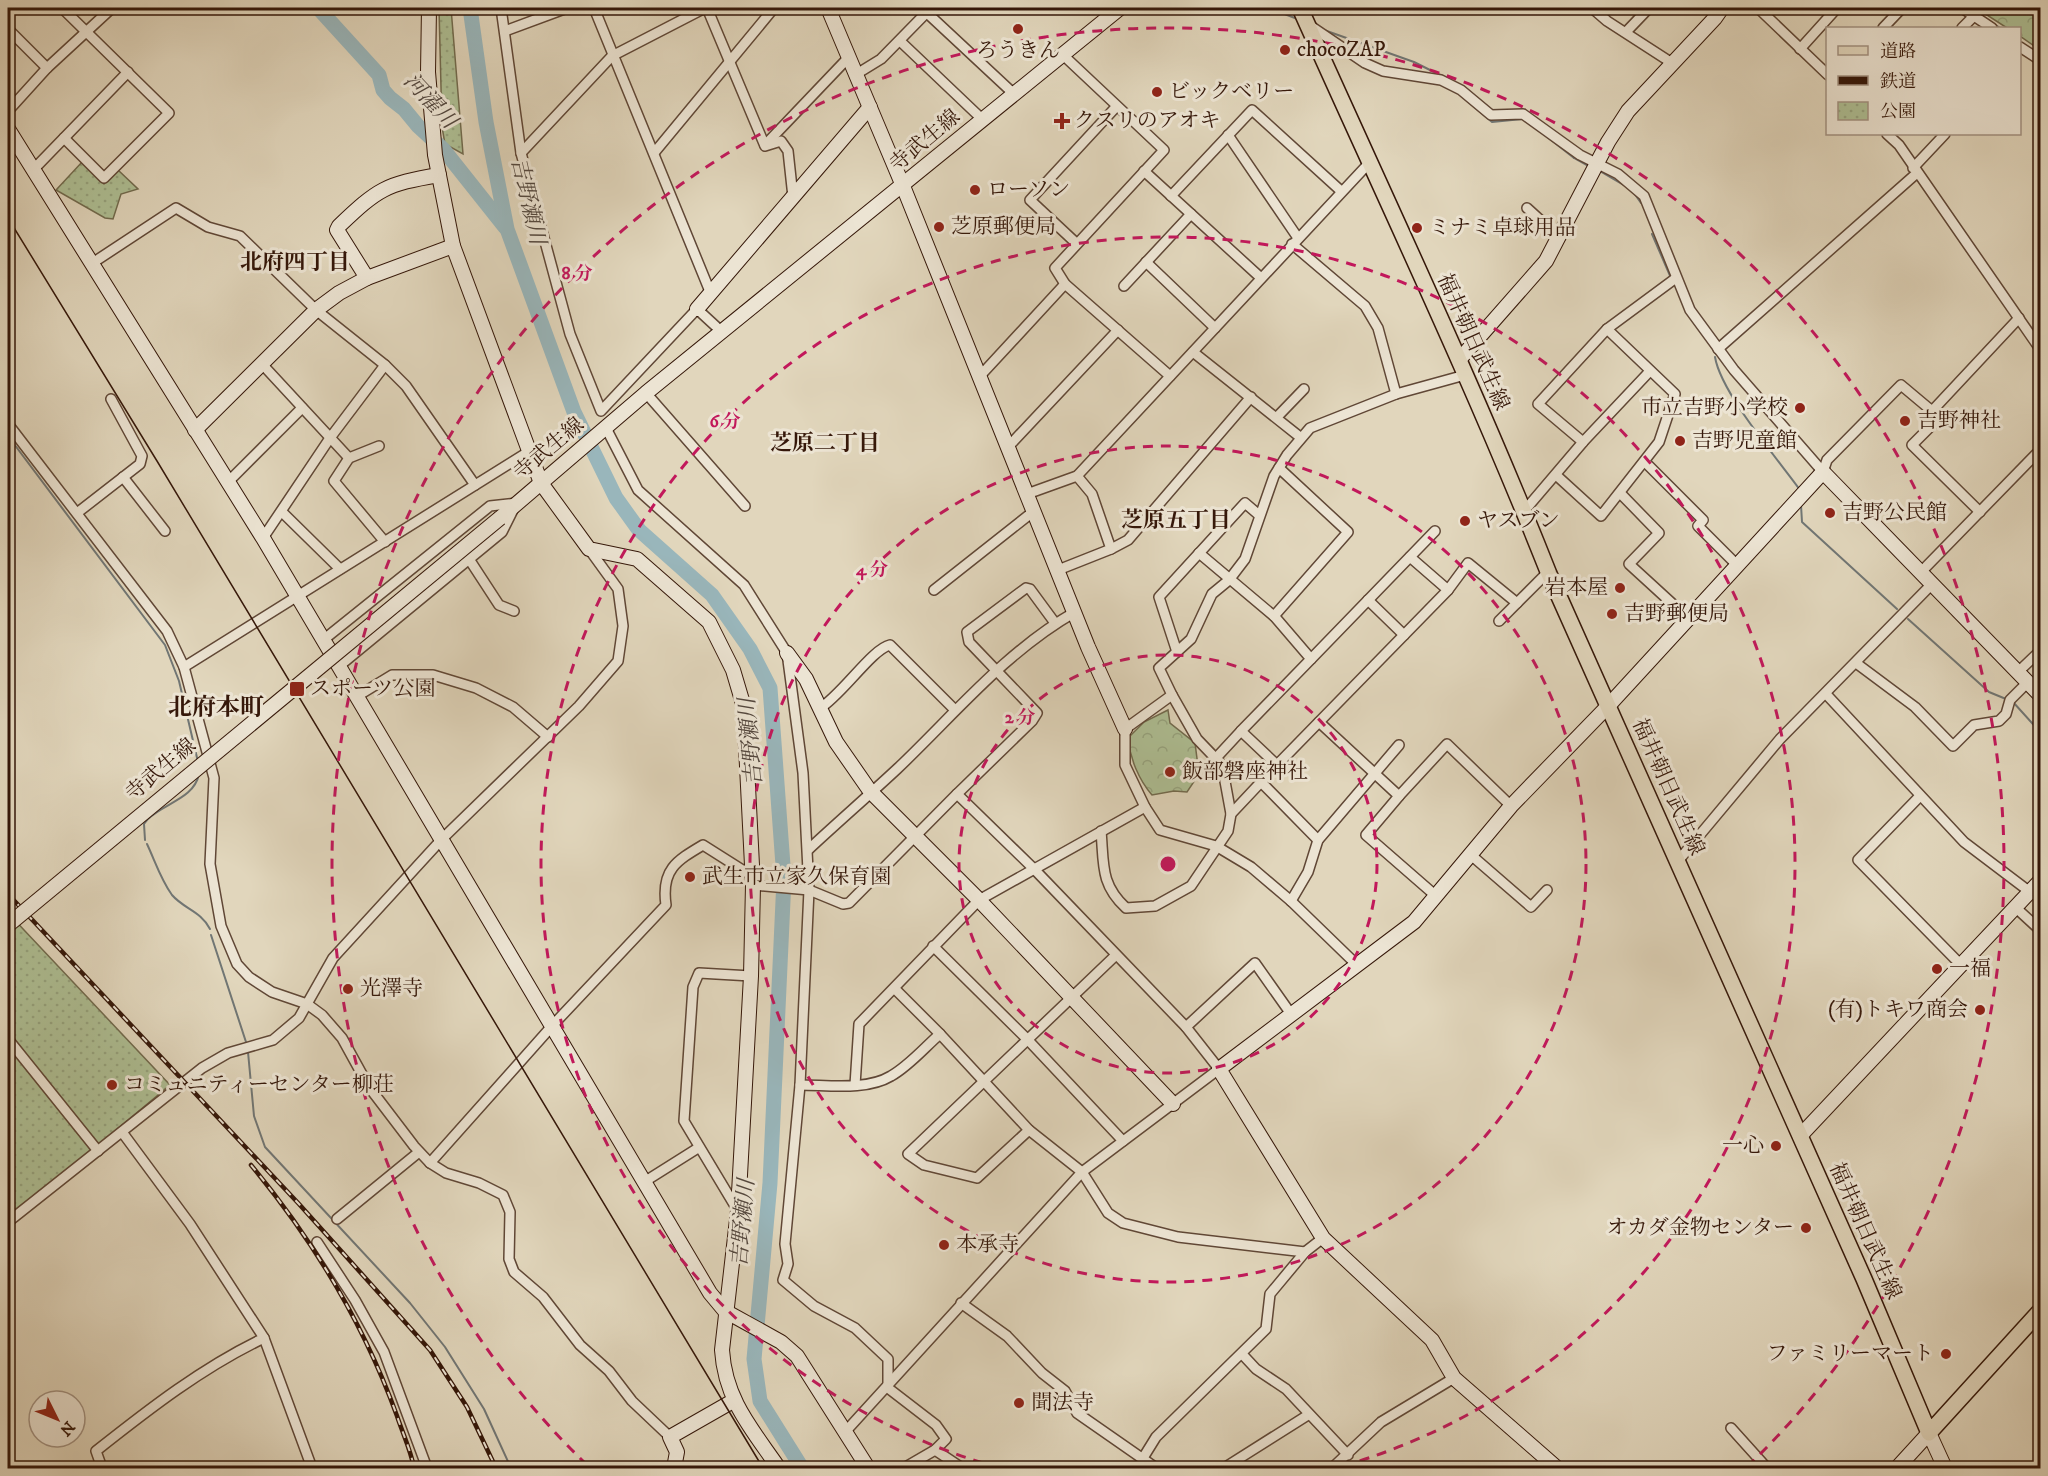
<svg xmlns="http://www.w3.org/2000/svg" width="2048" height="1476" font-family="'IM FELL DW Pica','Noto Serif JP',serif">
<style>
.forest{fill:url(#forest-crowns);stroke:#726b4e;stroke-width:1.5}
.park{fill:url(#park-dots);stroke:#726b4e;stroke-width:1.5}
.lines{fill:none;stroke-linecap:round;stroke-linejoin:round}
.stream{stroke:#717674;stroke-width:2}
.river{stroke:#99b6bb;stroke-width:15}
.street-casing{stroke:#604736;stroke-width:12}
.secondary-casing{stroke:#351709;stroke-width:16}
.primary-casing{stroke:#351709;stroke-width:18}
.street{stroke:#ece4d3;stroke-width:9}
.secondary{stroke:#ece4d3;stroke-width:14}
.primary{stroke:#e1d6bc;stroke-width:15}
.tram{stroke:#351709;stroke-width:1.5}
.rail-casing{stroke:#351709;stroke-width:4.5}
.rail{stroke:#ece4d3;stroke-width:2;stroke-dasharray:7;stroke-linecap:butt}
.secondary-bridge-casing{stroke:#351709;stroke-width:16;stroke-linecap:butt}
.secondary-bridge{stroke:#ece4d3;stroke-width:14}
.ring{fill:none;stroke:#c2185b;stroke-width:3;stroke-dasharray:10 8}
.poi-dot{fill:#8f2418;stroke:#ece4d3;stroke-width:2}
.labels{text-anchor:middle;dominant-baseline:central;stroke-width:6;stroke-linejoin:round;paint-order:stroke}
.poi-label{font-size:21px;fill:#351709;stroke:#ece4d3;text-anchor:start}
.street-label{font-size:21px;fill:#351709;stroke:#ece4d3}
.water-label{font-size:22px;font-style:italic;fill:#53473e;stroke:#ece4d3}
.neighbourhood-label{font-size:22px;font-weight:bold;fill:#351709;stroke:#ece4d3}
.quarter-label{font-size:24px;font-weight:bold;fill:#351709;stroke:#ece4d3}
.centre{fill:#c2185b;stroke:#ece4d3;stroke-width:3}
.ring-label{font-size:18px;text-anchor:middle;font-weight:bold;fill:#c2185b;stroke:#ece4d3;stroke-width:6;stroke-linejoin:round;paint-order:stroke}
</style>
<defs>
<pattern id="forest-crowns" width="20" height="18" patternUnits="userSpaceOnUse" patternTransform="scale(1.5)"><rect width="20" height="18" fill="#aebf94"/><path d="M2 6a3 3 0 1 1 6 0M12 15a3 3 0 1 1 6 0" fill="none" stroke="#96a37e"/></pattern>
<pattern id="park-dots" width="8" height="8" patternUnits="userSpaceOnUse" patternTransform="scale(1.5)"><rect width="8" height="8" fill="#aebf94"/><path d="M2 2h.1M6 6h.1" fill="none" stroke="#96a37e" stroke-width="1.8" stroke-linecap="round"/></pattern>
</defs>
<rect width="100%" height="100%" fill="#e1d6bc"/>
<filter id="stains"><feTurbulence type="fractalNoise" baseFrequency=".00333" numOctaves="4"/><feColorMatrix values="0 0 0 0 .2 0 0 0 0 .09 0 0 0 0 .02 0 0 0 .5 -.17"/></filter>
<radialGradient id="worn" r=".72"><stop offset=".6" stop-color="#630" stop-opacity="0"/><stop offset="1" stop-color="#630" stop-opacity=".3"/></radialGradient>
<g class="forest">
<polygon points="1976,8 2040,8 2040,50 2020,36 2020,28 2007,28"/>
<path d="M1168,710L1170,723L1195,743L1199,774L1187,792L1174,791L1152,795C1139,780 1130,759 1128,738L1144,722Z"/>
</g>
<g class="park">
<polygon points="439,8 451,8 463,154 445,144 442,127"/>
<polygon points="82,162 104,184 118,170 138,189 121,194 113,219 105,218 56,190"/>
<polygon points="8,913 170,1085 8,1220"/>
</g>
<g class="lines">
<g class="stream">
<polyline points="1269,8 1300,20"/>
<polyline points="1971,8 2000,28"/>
<polyline points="1324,30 1414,62 1442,76"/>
<polyline points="1465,99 1492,122 1522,119"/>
<polyline points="1546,136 1574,158"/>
<polyline points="1574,158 1590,167"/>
<polyline points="1598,170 1627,187"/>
<polyline points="1634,193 1641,203"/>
<polyline points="1652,234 1671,278"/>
<path d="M1715,357C1721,393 1777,458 1800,490"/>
<polyline points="8,436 165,645 179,681 198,762"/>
<polyline points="1801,505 1802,522 1897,609"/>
<polyline points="1908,619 1989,692 2006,699"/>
<polyline points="2013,702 2040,732"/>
<path d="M145,840L144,824L148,819C164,803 194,799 199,774"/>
<path d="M147,844C155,861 161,880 172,895C184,909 201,911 210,929"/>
<polyline points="211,935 246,1042"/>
<polyline points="248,1052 254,1116 265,1147 410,1303 445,1347 484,1409 511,1468"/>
</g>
<g class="river">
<polyline points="318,8 379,75 383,90 390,98 404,109 418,126 443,149 505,227"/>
<polyline points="470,8 486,122 507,229 574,412 616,498 639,530 712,595 750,649 770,688 784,879 770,1183 754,1359 760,1401 802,1468"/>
</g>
<defs>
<g id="street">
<polyline points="62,8 169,113 104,178 64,138"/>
<polyline points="501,8 521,153 570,334 601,411 697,309 722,332"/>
<polyline points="594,8 711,294"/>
<polyline points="707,8 765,146 781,141 788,151 793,197"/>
<polyline points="1005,8 1009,8"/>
<polyline points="1592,8 1607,21 1672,63"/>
<polyline points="1758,8 1828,75"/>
<polyline points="1864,8 1868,8"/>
<polyline points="1962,8 1992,28"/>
<polyline points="926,12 1014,94"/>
<polyline points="1312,27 1365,63 1383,71 1441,80 1461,90 1491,115 1523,114 1580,155 1618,174 1644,196 1690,310 1734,370 1823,472"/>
<polyline points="1883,28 1902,8"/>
<polyline points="1962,28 1974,16"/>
<polyline points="8,29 47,68"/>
<polyline points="505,31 567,8"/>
<polyline points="1626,32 1649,8"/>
<polyline points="900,41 983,120"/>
<polyline points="2020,47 2040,60"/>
<polyline points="1800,49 1837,8"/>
<polyline points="1062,54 1164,150 1055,268 1065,284 1170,376"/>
<polyline points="855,75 881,59 931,8"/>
<polyline points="8,111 47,68 112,8"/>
<polyline points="1887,134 1899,145 2040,349"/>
<polyline points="1228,135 1298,238"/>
<polyline points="765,145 848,58"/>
<polyline points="521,153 612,56 705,8"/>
<polyline points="654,153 774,8"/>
<polyline points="1913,168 1945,134"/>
<polyline points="33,170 128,72"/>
<polyline points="1144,171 1261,278"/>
<polyline points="1171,196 1252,110 1341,191"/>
<polyline points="1527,208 1560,238"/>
<polyline points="1076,243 1030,200 1116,107"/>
<polyline points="1292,244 1365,306 1378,328 1396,394"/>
<polyline points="1146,262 1215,328"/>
<polyline points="91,264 176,208 208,227 240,236 316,310 385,365 406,386 475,485"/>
<polyline points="1124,286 1191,214"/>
<polyline points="1718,349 1917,173"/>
<polyline points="1193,352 1300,437"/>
<polyline points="262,364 349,458"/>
<polyline points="980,376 1065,284"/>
<polyline points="646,393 745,506"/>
<polyline points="1277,417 1304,389"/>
<polyline points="8,424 167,631 184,667 214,778 210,864 221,926 237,964 249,977 272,992 307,1004 322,1015 342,1038 369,1087 414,1146 430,1163 446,1173 479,1183 503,1195 510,1212 509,1259 514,1272 543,1297 580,1345 609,1371 632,1401 670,1437"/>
<polyline points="1933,424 1912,445 1980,512"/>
<polyline points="606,428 638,490 744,585 787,653 803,773 809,890 800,1085 785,1244 788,1264 783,1280 814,1306 855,1328 888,1359 888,1388 936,1425 946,1439 935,1450 904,1468"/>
<polyline points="1583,442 1538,404 1607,329 1676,278"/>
<polyline points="379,446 349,458 334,481 385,542"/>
<polyline points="1008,447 1118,330"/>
<polyline points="1645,462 1703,520 1698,526 1737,565"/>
<polyline points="1823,472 1827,460 1901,385 1932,411 2019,318"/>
<polyline points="1556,475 1601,516 1659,442 1675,394 1607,329"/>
<polyline points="123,477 165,531"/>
<polyline points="228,482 302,408"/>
<polyline points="1027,494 1077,476 1370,162"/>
<polyline points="1621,494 1659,533 1629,564 1688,618"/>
<polyline points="1525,510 1583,442 1650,371"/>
<polyline points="282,512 340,569"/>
<polyline points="77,513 140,464 142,456 111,399"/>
<polyline points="263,538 330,438 385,365"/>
<polyline points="1111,549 1128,540 1251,397"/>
<polyline points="1199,553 1275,617 1311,659 1241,731 1277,765 1448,590 1468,563 1517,603"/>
<polyline points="1410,557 1448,590"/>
<polyline points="469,559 499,605 514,611"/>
<polyline points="1058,570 1111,549 1092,494 1077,476"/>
<polyline points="1920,573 2040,450"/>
<polyline points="934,590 1034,511"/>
<polyline points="1368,600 1404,635"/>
<polyline points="1274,616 1348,532 1279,468"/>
<polyline points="1499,621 1548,572"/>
<polyline points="322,641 490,506 517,503"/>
<polyline points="1177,652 1159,597 1245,503 1259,515"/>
<polyline points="1311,659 1435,531"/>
<polyline points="1856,663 1915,707 1953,746 1974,725 1999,721 2006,714 2010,700 2028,682"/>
<polyline points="184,667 528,452"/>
<polyline points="338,667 502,532 513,510"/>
<polyline points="2018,672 2040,651"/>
<polyline points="1826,694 1964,842 2030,892"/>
<polyline points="1172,695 1197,739 1222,765 1231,814"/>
<polyline points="356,697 392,675 433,675 476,688 513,707 548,737"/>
<path d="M819,709C842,695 872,649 890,645L955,710"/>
<polyline points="1319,722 1399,796 1447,744 1511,806"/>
<polyline points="1216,758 1241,731"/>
<polyline points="1261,782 1318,840"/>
<polyline points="957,794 1032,721 1037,713 969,642 967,632 1026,588 1030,589 1055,623"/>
<polyline points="1399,796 1366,835 1436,896"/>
<polyline points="1920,796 1858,860 1961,965"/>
<path d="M1101,831C1104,864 1100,884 1126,908L1155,906L1191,886L1228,831L1231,814L1277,765"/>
<path d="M809,849C838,822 868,796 897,769C954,715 1005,652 1075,612"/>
<polyline points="1471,855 1531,907 1547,890"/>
<polyline points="1678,861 1780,739 1932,584"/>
<polyline points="753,885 809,890 843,904 849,903 957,794 1035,870 1186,1027 1219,1069 1082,1172 846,1431"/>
<polyline points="1291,901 1308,872 1318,840 1399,745"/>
<polyline points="2015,907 2040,930"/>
<polyline points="933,946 1027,1039 1123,1141"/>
<polyline points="1357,965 1291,901 1251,867 1216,846 1160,830 1145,807 1125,765 1125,729 1172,695 1159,668 1191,639 1212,594 1229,580 1245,559 1274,476 1287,455 1310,428 1396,394 1465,375"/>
<polyline points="895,989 940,1034 1029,1130 1082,1172 1108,1213 1123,1223 1178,1237 1305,1252"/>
<polyline points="1186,1027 1255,963 1291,1014"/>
<polyline points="8,1039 98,1151"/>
<path d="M800,1085C828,1085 866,1091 891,1076C909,1066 925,1047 940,1034"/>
<polyline points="855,1085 859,1024 979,900 1145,807"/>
<polyline points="1029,1130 977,1178 924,1165 908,1154 1116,955"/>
<polyline points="122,1132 190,1224 264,1338 312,1468"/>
<path d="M430,1163L552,1026L666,905C661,870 676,861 703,845L752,876"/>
<polyline points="644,1182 698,1148"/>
<polyline points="738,1211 684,1121 693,987 699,973 751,976"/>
<polyline points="337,1219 419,1152"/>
<polyline points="8,1222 202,1068 228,1053 273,1040 299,1018 333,958 442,839 579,706 618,661 623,626 618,589 589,549"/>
<polyline points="317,1242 355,1300 384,1352 427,1468"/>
<polyline points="961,1303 1007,1336 1042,1373 1065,1391 1077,1413 1156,1468"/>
<polyline points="1242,1354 1256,1369 1286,1389 1348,1455"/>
<polyline points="1731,1428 1767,1468"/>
<polyline points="935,1450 962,1468"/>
<polyline points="1143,1458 1156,1437 1266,1329 1270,1294 1305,1252 1323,1238"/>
<path d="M102,1468L96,1451C149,1409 203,1367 264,1338"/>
<polyline points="1224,1468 1308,1415"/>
<polyline points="1332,1468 1381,1422 1454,1378"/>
</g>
<g id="secondary">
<path d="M429,8L428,72L435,155L453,246L541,483L589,549L637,559L709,622L733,670L744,707L753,885L751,976L738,1211L722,1350C725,1399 751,1428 778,1467"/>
<polyline points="828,8 903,186 1088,647 1125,729"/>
<polyline points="8,129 263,538 710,1293 725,1311 781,1342 797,1356 868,1468"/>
<path d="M367,278L337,230L339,226C378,189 385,184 439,175"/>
<polyline points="697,309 870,107"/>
<polyline points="1459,360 1546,261 1608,142 1628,111 1715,18 1722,8"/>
<polyline points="195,430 316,310 339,293 367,278 453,246"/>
<polyline points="500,518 646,393 1120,8"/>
<polyline points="787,653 806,679 836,742 870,791 979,900 1173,1104"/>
<polyline points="1800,1136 2040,881"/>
<polyline points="674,1468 677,1452 670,1437 733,1401"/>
<polyline points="1557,1468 1454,1378 1432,1340 1323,1238 1219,1069 1414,922 1511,806 1609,705 1823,472 2040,695"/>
<polyline points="1897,1468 1929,1433 1945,1468"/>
</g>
<path id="primary" d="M1300,8C1384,196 1473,382 1549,574L1864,1279L1929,1433L2040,1311"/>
</defs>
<use href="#street" class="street-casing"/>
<use href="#secondary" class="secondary-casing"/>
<use href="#primary" class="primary-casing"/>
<use href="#street" class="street"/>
<use href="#secondary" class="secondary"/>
<use href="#primary" class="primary"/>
<polyline class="tram" points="8,218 157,461 763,1468"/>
<defs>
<g id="rail">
<polyline points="8,894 299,1204 430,1350 467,1407 496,1468"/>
<path d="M251,1165C313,1240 364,1324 397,1416C403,1434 411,1451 414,1468"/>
</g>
</defs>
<use href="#rail" class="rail-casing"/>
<use href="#rail" class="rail"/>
<defs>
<polyline id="secondary-bridge" points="8,925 500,518"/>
</defs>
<use href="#secondary-bridge" class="secondary-bridge-casing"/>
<use href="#secondary-bridge" class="secondary-bridge"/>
</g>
<g class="ring">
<circle cx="1168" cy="864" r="209"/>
<circle cx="1168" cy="864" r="418"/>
<path d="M1000 1468A627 627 0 1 1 1336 1468"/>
<path d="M587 1465A836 836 0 1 1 1749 1465"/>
</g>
<g class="poi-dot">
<circle cx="1018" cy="29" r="6"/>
<circle cx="1285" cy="50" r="6"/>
<circle cx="1157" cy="92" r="6"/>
<path d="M1059 112h6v6h6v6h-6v6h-6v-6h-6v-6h6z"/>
<circle cx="975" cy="190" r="6"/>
<circle cx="939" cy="227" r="6"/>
<circle cx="1417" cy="228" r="6"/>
<circle cx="1800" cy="408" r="6"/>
<circle cx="1905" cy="421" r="6"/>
<circle cx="1680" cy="441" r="6"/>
<circle cx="1830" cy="513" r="6"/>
<circle cx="1465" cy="521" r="6"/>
<circle cx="1620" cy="588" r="6"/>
<circle cx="1612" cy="614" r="6"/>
<rect x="289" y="681" width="16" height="16" rx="3"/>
<circle cx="1170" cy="772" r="6"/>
<circle cx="690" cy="877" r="6"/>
<circle cx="1937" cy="969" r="6"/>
<circle cx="348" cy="989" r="6"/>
<circle cx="1980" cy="1010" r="6"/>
<circle cx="112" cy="1085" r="6"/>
<circle cx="1776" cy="1146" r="6"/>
<circle cx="1806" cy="1228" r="6"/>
<circle cx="944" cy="1245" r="6"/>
<circle cx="1946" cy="1354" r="6"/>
<circle cx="1019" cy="1403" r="6"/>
</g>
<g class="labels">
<g class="poi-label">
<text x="1297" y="50">chocoZAP</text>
<text x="1018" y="51" text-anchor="middle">ろうきん</text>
<text x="1169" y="92">ビックベリー</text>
<text x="1074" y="121">クスリのアオキ</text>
<text x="987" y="190">ローソン</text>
<text x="951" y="227">芝原郵便局</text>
<text x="1429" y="228">ミナミ卓球用品</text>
<text x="1788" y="408" text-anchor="end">市立吉野小学校</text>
<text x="1917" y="421">吉野神社</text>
<text x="1692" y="441">吉野児童館</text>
<text x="1842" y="513">吉野公民館</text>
<text x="1477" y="521">ヤスブン</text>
<text x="1608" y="588" text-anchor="end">岩本屋</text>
<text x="1624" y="614">吉野郵便局</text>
<text x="310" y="689">スポーツ公園</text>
<text x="1182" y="772">飯部磐座神社</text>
<text x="702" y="877">武生市立家久保育園</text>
<text x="1949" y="969">一福</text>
<text x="360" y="989">光澤寺</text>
<text x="1968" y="1010" text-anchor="end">(有)トキワ商会</text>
<text x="124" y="1085">コミュニティーセンター柳荘</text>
<text x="1764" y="1146" text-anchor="end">一心</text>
<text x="1794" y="1228" text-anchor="end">オカダ金物センター</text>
<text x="956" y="1245">本承寺</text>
<text x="1934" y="1354" text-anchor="end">ファミリーマート</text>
<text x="1031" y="1403">聞法寺</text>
</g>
<g class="street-label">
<text transform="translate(925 141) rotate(-40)">寺武生線</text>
<text transform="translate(1473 342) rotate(66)">福井朝日武生線</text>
<text transform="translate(549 449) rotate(-40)">寺武生線</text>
<text transform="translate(161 770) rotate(-40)">寺武生線</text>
<text transform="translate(1668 787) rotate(66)">福井朝日武生線</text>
<text transform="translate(1865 1231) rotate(66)">福井朝日武生線</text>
</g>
<g class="water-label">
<text transform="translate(430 101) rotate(47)">河濯川</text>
<text transform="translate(528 201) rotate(77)">吉野瀬川</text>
<text transform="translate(751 742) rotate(-95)">吉野瀬川</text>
<text transform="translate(743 1223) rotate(-85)">吉野瀬川</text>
</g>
<g class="neighbourhood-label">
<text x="295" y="262">北府四丁目</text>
<text x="825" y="443">芝原二丁目</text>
<text x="1176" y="520">芝原五丁目</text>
</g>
<g class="quarter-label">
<text x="216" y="708">北府本町</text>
</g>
</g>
<circle cx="1168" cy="864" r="9" class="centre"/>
<g class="ring-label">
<text x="577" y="279">8 分</text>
<text x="725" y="427">6 分</text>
<text x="872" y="575">4 分</text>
<text x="1020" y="723">2 分</text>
</g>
<rect width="2048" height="1476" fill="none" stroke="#e1d6bc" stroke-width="30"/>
<rect x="9" y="9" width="2030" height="1458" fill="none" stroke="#351709" stroke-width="3"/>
<rect x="15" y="15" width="2018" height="1446" fill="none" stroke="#351709" stroke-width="1.5"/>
<rect x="1826" y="27" width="195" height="108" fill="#ece4d3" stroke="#a39282" stroke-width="1.5"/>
<rect x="1838" y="46" width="30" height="9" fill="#e1d6bc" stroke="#a39282" stroke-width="1.5"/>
<text x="1880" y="57" font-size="18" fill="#351709">道路</text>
<rect x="1838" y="76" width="30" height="9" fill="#351709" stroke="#a39282" stroke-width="1.5"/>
<text x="1880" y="87" font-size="18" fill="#351709">鉄道</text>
<rect x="1838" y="102" width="30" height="18" fill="url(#park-dots)" stroke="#a39282" stroke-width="1.5"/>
<text x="1880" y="117" font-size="18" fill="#351709">公園</text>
<g transform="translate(57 1419) rotate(133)"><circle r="28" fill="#ece4d3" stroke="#a39282" stroke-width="1.5"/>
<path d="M0-4.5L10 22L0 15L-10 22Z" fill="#8f2418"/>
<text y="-9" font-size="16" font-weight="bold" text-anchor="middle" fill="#351709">N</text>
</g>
<rect width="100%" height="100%" filter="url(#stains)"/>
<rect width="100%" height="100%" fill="url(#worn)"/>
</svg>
